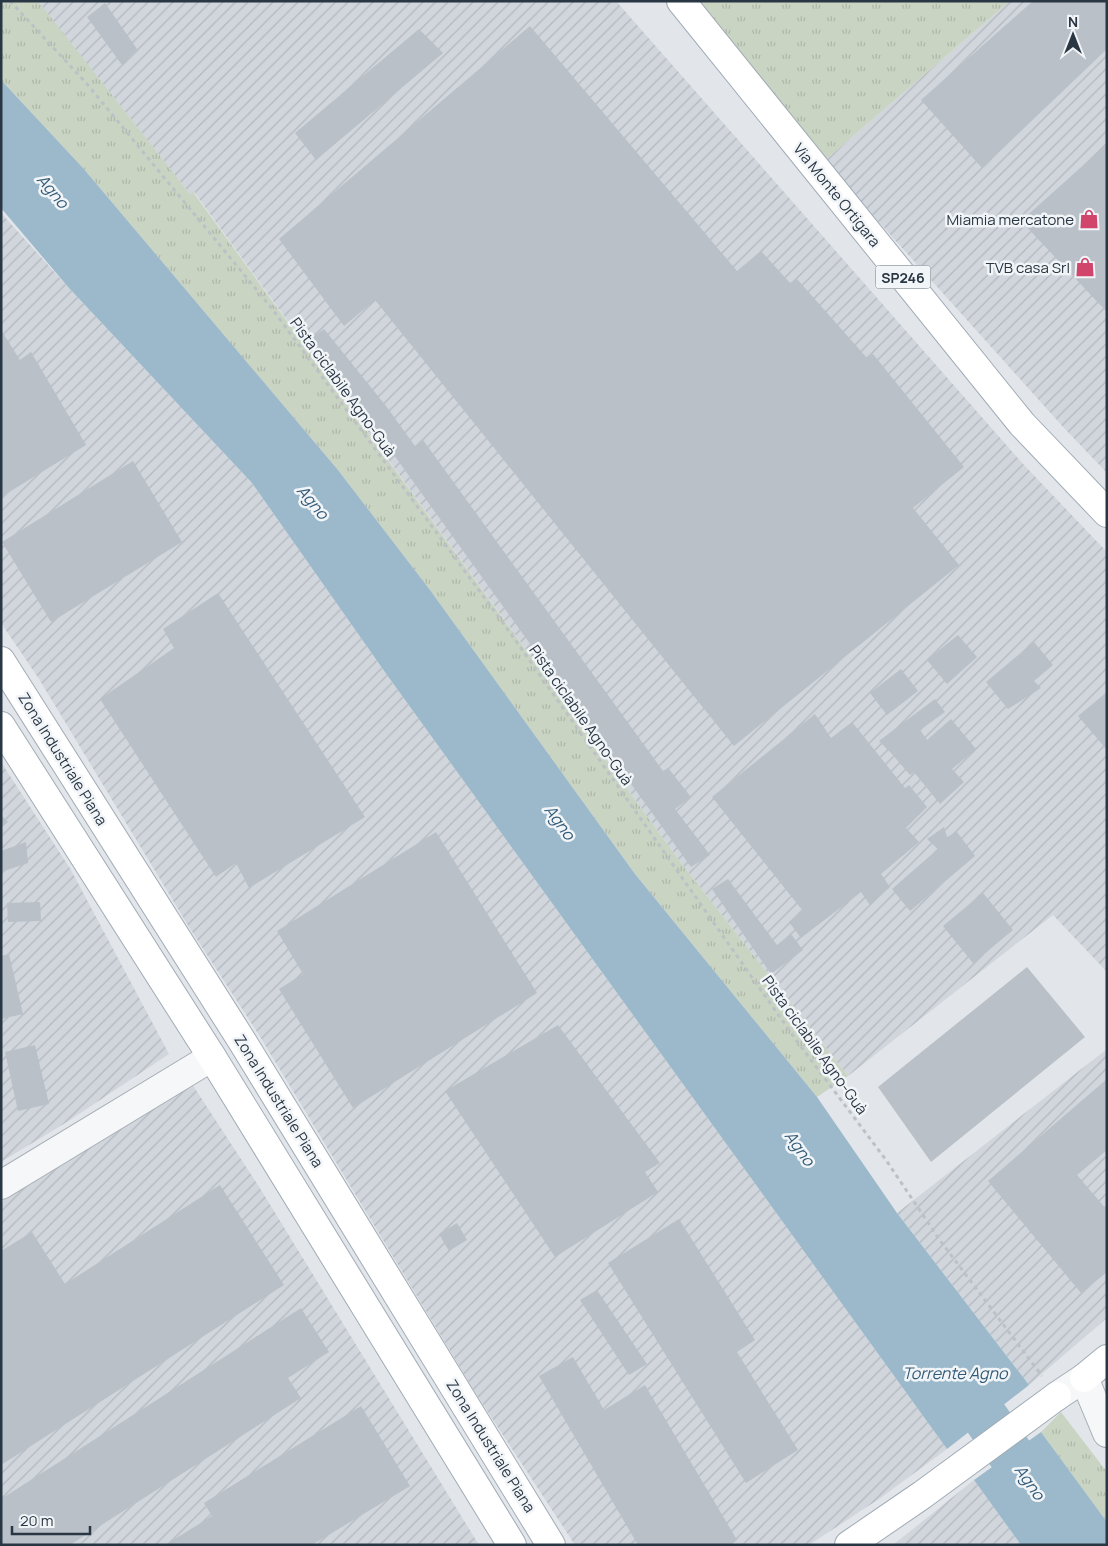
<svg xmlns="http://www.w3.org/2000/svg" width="1108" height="1546" font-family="Manrope,sans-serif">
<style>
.industrial{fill:url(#industrial-furrows)}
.grass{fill:url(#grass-tufts)}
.water{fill:#9cb9cb}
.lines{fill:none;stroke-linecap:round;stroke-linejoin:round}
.river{stroke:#9cb9cb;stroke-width:46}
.building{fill:#b9c0c8}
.minor-casing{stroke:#a7aeb5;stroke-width:30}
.major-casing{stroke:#a1acb6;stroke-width:30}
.path{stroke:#bcc1c6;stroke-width:3;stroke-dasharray:4 4;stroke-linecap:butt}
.minor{stroke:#f5f7f9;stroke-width:28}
.major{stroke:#fff;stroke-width:28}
.labels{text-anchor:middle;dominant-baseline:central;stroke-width:5;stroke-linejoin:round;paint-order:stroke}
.shield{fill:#f2f5f8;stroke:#656f79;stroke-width:1}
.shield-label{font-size:14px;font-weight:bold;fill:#293643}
.street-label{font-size:15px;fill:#293643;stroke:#f2f5f8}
.poi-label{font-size:15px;fill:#293643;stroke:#f2f5f8;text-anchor:end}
.water-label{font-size:16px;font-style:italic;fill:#335b78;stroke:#f2f5f8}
</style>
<defs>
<pattern id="industrial-furrows" width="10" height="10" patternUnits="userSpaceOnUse" patternTransform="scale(1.25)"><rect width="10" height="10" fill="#d0d6dc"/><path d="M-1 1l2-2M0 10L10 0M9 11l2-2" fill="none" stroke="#b3b8be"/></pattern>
<pattern id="grass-tufts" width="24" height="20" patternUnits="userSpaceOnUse" patternTransform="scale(1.25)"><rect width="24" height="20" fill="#cad4c3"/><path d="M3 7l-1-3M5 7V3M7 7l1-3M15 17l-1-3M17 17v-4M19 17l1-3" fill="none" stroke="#aeb7a9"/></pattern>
</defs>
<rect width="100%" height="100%" fill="#e2e6ea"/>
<g class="industrial">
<polygon points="39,1 616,1 1024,465 1107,552 1107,972 1053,915 848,1076 681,863 194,192 190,194 38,2"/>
<polygon points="1010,1 1107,1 1107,473 1064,428 824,161"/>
<polygon points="1,213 69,288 252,483 387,675 947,1449 879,1499 809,1545 575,1545 478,1397 259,1035 189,927 39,679 1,623"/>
<polygon points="1,762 71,870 169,1054 67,1122 1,1162"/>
<polygon points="1107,1049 1107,1318 1029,1385 897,1213"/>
<polygon points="192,1084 258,1185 479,1545 1,1545 1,1202"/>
<polygon points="974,1480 1021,1545 893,1545"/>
</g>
<g class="grass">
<polygon points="1,1 38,1 190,194 193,192 681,863 848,1076 817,1097 635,874 430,590 338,470 83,168 1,80"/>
<polygon points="681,1 1010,1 824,161"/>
<polygon points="1061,1412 1107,1472 1107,1522 1041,1432"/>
</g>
<g class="water">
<polygon points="1,80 83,168 338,470 430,590 635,874 817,1097 897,1213 1029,1385 947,1449 387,675 252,483 69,288 1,208"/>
<polygon points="1041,1432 1107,1522 1107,1545 1021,1545 974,1480"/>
</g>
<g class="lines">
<polyline class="river" points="950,1366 1073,1545"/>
</g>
<g class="building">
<polygon points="1033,1 1106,1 1107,3 1107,49 982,168 921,100"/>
<polygon points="105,3 137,49 122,65 87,17"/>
<polygon points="530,26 737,271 761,251 790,283 797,279 867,358 873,354 964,467 913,508 959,565 734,746 375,300 344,326 279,239"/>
<polygon points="419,29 443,53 316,160 295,133"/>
<polygon points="1107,144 1107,312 1021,221"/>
<polygon points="324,329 386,406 415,446 423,440 663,771 668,768 691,797 675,809 710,855 691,867 368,419 306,342"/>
<polygon points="1,330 20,360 31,352 86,445 1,497"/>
<polygon points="133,461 182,542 51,622 2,542"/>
<polygon points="218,593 365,817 249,888 236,863 216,877 100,699 174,648 163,629"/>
<polygon points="958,635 977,657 947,684 927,660"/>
<polygon points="1034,642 1053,665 1034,681 1041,688 1008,709 986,682"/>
<polygon points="901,669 918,691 887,715 870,693"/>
<polygon points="1107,692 1107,750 1078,716"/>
<polygon points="935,699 945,712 920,730 927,740 951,719 976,749 952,769 964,782 940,804 914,772 910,775 891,753 879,741"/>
<polygon points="815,714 831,738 852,722 905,788 909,785 927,807 906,828 919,842 881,874 890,887 870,905 861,892 801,938 789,922 803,911 712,797"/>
<polygon points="1,815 8,822 1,828"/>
<polygon points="944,827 947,837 957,832 975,856 910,911 892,889 938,849 927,839"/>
<polygon points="436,832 537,993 353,1108 279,989 303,974 277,931"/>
<polygon points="26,842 28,863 1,872 1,851"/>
<polygon points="728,879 777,945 791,934 803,950 771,974 712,889"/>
<polygon points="983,893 1013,930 973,963 943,926"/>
<polygon points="40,902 41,921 8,922 7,903"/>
<polygon points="9,954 23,1014 1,1019 1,956"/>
<polygon points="1027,967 1085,1037 931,1162 878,1087"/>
<polygon points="558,1025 660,1163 645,1172 658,1192 555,1257 445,1091"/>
<polygon points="35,1045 49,1104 18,1111 5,1052"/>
<polygon points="1107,1079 1107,1150 1077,1175 1107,1210 1107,1272 1081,1293 988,1181"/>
<polygon points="220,1185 284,1285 1,1465 1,1251 32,1232 65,1284"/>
<polygon points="679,1219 755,1340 737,1352 798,1450 746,1483 608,1263"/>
<polygon points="457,1223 467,1240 449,1251 439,1234"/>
<polygon points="597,1290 647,1364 629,1375 580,1300"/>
<polygon points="301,1308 329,1352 288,1378 301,1398 70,1545 1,1545 1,1499"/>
<polygon points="573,1357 604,1410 645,1385 737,1540 730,1545 638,1545 539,1376"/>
<polygon points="361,1406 410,1486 312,1545 165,1545 212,1516 204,1503"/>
</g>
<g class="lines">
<defs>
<g id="minor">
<polyline points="1,1185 212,1057"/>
<polyline points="1057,1396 1084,1378 1107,1433"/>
</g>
<g id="major">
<polyline points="681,1 1022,424 1107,513"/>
<polyline points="1,661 242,1041 551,1545"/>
<polyline points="1,726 212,1057 512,1545"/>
<polyline points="1084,1378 1107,1359"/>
<polyline points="849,1545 922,1495 1057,1396"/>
</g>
</defs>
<use href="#minor" class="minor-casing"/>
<use href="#major" class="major-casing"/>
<polyline class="path" points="10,1 87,84 270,306 511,634 796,1040 886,1160 939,1239 1042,1376"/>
<use href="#minor" class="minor"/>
<use href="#major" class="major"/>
</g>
<defs>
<symbol id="shop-bare" viewBox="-9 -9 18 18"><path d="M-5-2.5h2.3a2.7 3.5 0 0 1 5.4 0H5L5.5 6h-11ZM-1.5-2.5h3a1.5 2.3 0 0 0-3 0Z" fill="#d1456d" stroke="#f2f5f8" stroke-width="2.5" paint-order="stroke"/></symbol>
</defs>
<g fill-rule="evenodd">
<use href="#shop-bare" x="1075" y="205" width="28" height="28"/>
<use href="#shop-bare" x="1071" y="253" width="28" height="28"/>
</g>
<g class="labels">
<rect class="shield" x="875.5" y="265.5" width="55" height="23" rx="4"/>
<g class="shield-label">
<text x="903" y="277">SP246</text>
</g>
<g class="street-label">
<text transform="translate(837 195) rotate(51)">Via Monte Ortigara</text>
<text transform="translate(343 387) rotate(54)">Pista ciclabile Agno-Guà</text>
<text transform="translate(581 715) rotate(55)">Pista ciclabile Agno-Guà</text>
<text transform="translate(63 759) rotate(58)">Zona Industriale Piana</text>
<text transform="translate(815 1045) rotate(54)">Pista ciclabile Agno-Guà</text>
<text transform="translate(279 1101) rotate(58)">Zona Industriale Piana</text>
<text transform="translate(491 1446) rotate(58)">Zona Industriale Piana</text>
</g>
<g class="poi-label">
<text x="1074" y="219">Miamia mercatone</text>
<text x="1070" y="267">TVB casa Srl</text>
</g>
<g class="water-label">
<text transform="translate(53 191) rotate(50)">Agno</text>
<text transform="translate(313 502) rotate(50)">Agno</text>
<text transform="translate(560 822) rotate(54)">Agno</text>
<text transform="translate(800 1148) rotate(55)">Agno</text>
<text x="955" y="1373">Torrente Agno</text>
<text transform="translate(1030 1482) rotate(55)">Agno</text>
</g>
</g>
<rect width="1108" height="1546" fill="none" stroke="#293643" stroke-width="5"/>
<g transform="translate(1073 35)" stroke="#f2f5f8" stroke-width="4" paint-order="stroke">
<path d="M0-4L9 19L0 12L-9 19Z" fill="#293643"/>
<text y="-8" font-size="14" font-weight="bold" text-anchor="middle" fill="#293643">N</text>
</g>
<path d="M12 1526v8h78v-8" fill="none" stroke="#293643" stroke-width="2.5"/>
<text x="20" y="1526" font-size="15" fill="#293643" stroke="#f2f5f8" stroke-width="4" paint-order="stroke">20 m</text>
</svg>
